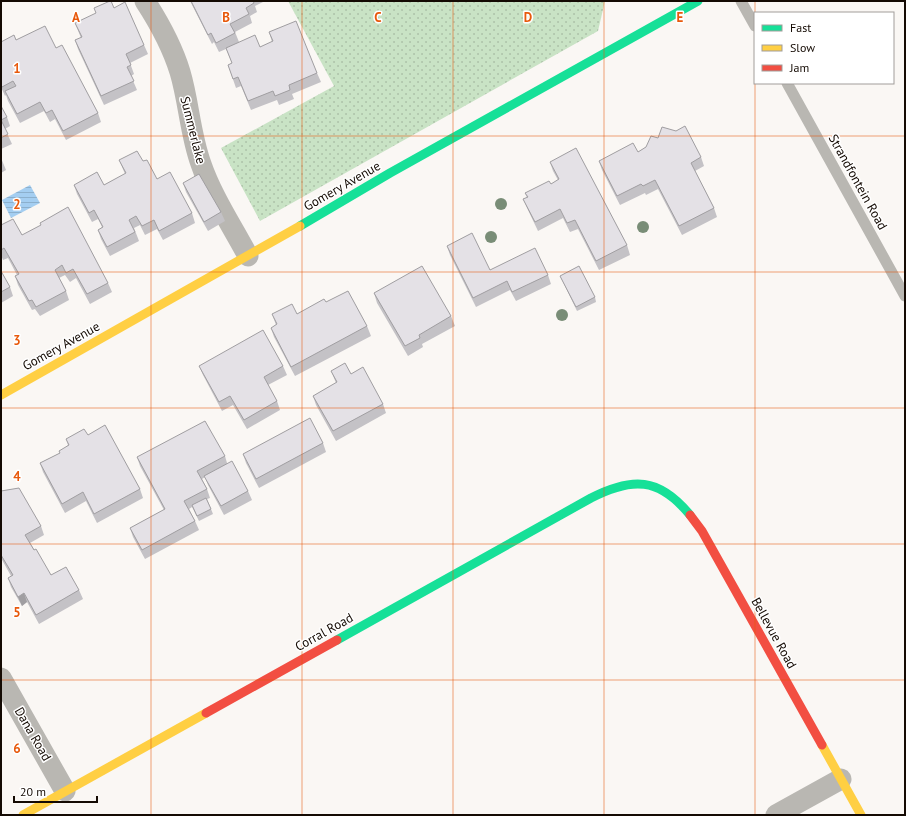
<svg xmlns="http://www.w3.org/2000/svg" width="906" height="816" font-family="'PT Sans',sans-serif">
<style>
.grass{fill:url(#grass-dots)}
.water{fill:url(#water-rules)}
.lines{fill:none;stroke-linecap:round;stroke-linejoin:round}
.lane{stroke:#b9b7b2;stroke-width:11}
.street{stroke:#b9b7b2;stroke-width:21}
.fast{stroke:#16e098;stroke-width:9}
.slow{stroke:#ffcf43;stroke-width:9}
.jam{stroke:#f24e42;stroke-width:9}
.tree{fill:#798d77}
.wall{fill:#c4c2c6}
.shaded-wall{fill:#a09ea1}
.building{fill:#e4e1e6;stroke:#a09ea1}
.grid{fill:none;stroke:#e8590c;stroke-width:1;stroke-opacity:0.55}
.labels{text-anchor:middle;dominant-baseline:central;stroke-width:3;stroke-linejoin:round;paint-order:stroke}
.street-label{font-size:13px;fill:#140a03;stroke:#fff}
.grid-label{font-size:13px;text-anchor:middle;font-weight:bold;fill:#e8590c;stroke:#fff;stroke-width:3;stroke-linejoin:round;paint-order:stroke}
</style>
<defs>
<pattern id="grass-dots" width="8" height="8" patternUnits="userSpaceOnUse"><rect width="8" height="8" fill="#c9e3c5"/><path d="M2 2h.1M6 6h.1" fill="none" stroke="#acc1a8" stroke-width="1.8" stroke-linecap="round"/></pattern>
<pattern id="water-rules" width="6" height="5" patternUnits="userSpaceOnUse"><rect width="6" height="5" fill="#a4cef1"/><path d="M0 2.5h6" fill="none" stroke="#8cb0cd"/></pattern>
</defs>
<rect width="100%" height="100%" fill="#faf7f4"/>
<polygon class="grass" points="288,1 605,1 598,31 260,221 221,148 334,86"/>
<polygon class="water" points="30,185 40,203 11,218 2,200"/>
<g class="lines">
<g class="lane">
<polyline points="741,1 755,26"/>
<polyline points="787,83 905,296"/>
</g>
<g class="street">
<path d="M145,1C158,21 173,49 180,72C189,102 190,134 201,164C212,196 232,226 248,256"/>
<polyline points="1,678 65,791"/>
<polyline points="776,815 841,779"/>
</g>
<g class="fast">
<polyline points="300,226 390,173 698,1"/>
<path d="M337,640L591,498C632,477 659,477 690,515"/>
</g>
<g class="slow">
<polyline points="1,395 300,226"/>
<polyline points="822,745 861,815"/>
<polyline points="23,815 206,713"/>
</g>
<g class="jam">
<polyline points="690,515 702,531 822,745"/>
<polyline points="206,713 337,640"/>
</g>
</g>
<g class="tree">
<circle cx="501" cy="204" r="6"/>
<circle cx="643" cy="227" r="6"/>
<circle cx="491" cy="237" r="6"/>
<circle cx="562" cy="315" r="6"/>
</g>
<g class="wall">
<polygon points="190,1 265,1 255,6 257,12 250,16 252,23 235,32 239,42 260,47 272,42 269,32 317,73 321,82 292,94 294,99 279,105 277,100 251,110 241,86 236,88 228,65 232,63 226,49 219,52 214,42 212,44"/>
<polygon points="114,8 144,45 148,54 130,63 134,74 131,76 137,90 104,105 78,49 75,40 81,38 75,23"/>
<polygon points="16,40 56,48 98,113 101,122 66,140 55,119 50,122 44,111 20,123 8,101 6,95 5,96 1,87 1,42"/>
<polygon points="1,106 7,117 10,126 5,129 12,144 1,149"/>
<polygon points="646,147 701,157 704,166 695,171 714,208 717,217 682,235 658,189 646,195 645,193 620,205 602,170 599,161 638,152"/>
<polygon points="1,158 6,170 1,173"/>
<polygon points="119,160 143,161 157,179 192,213 195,223 163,240 157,229 145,235 140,225 134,228 139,241 110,256 101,239 98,230 102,227 98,219 92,222 77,194 74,185 104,185 125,174"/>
<polygon points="550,162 627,245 630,255 599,270 578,229 570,232 563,218 538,231 527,208 523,199 527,198 525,193 551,184 558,180 553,171"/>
<polygon points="183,183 221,212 225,221 208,231 186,192"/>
<polygon points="1,225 22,235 108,283 112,292 90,304 76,278 70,282 65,275 59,278 66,291 69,300 40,316 35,309 32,310 18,285 15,276 17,275 8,258 3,260 1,255"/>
<polygon points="447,246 490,270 548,275 551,284 516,301 510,290 476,307 450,255"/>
<polygon points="1,271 10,287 13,296 1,303"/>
<polygon points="560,276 595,297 596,302 577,311"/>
<polygon points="374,293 451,316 455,326 422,344 423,347 408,356 377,303"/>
<polygon points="326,302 367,326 371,336 295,376 274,337 271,328 276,325 272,314 297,314"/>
<polygon points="199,366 283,366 287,375 268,385 277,401 280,410 247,429 233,405 222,411 203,375"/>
<polygon points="331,371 351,374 383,404 386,413 336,441 316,405 313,396 336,383"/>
<polygon points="88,435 140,489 143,498 97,523 86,501 65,513 43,472 40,463 60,453 68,445 66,439"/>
<polygon points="323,443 326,452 259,488 246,463 243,454"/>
<polygon points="225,456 227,463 248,491 252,500 224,515 208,485 205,477 202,479 207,489 210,498 207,499 213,514 199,521 192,507 189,509 195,521 199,530 145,559 133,537 130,528 164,510 140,466 137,457"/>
<polygon points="1,491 41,526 44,535 30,543 51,575 79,590 83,599 39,624 27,602 22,606 11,587 8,578 11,576 1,558"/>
</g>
<polygon class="shaded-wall" points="24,593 27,602 22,606 18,597"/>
<g class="building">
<polygon points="110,1 111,1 114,8 125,2 144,45 126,54 131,65 127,67 134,81 101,96 75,40 82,37 75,23 96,13 94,8"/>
<polygon points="191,1 253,1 254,3 246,8 249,14 230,24 235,33 216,43 211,33 208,35"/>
<polygon points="296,21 317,73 289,85 290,90 275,96 273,91 248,101 238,77 233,79 228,65 232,63 226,48 255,35 260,47 273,41 269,32"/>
<polygon points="45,26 56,48 62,45 98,113 63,131 52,110 46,113 40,102 17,114 5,91 16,86 13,81 2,87 1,84 1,42 14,35 16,40"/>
<polygon points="1,106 7,117 1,120 8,134 1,138"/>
<polygon points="685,126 701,157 691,163 714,208 679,226 655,180 643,186 641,184 617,196 599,161 633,143 638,152 646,147 651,136 658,138 662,127 676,131"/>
<polygon points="576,148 627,245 596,261 575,220 567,223 560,209 535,222 523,199 528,197 525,193 549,181 551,184 559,179 550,162"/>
<polygon points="137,151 143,161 147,160 157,179 170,172 192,213 159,231 154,220 142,226 136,216 129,220 135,232 107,247 98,230 103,227 94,210 89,213 74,185 97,172 104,185 126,173 119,160"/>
<polygon points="199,174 221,212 204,222 183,183"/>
<polygon points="68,207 108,283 87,294 73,269 66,273 62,265 55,270 66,291 36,307 32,300 29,301 15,276 19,274 4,248 1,250 1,225 13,219 22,235 41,225 40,223"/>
<polygon points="472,233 490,270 535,248 548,275 512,292 507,281 473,298 447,246"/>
<polygon points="422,266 451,316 419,335 420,338 405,346 374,293"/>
<polygon points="579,266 595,297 576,307 560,276"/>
<polygon points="1,271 10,287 1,292"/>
<polygon points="348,291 367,326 291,367 271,328 277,324 272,314 292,304 297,314 324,299 326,302"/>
<polygon points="263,330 283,366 264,377 277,401 244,420 230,396 219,402 199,366"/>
<polygon points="345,363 351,374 363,367 383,404 333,431 313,396 337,382 331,371"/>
<polygon points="310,418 323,443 256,479 243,454"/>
<polygon points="205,421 225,456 197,471 207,489 184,501 195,521 142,550 130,528 165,509 137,457"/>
<polygon points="105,425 140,489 94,514 83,492 62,504 40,463 60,453 59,451 69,445 66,439 84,429 88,435"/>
<polygon points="232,461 248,491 221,506 204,476"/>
<polygon points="19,488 41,526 25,535 34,550 36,549 51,575 66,567 79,590 36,615 24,593 18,597 8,578 13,575 1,555 1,491"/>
<polygon points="206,498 211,509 197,516 192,505"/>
</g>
<path class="grid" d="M151,1V815M302,1V815M453,1V815M604,1V815M755,1V13M755,13V83M755,83V815M1,136H905M1,272H905M1,408H905M1,544H905M1,680H905"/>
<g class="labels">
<g class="street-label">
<text transform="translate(193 130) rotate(76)">Summerlake</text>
<text transform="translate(858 182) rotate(61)">Strandfontein Road</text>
<text transform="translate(342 186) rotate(-30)">Gomery Avenue</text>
<text transform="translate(61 346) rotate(-29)">Gomery Avenue</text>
<text transform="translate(324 632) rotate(-29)">Corral Road</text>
<text transform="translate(774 633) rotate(61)">Bellevue Road</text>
<text transform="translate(33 734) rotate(60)">Dana Road</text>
</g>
</g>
<g class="grid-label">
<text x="76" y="22">A</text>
<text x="226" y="22">B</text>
<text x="378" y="22">C</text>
<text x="528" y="22">D</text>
<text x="680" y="22">E</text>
<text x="17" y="73">1</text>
<text x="17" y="209">2</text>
<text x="17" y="345">3</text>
<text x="17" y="481">4</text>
<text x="17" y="617">5</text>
<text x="17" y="753">6</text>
</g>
<rect width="906" height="816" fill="none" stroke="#140a03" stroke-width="4"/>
<rect x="754" y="12" width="140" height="72" fill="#ffffff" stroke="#a19d9a"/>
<rect x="762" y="25" width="20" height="6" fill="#16e098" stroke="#a19d9a"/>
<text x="790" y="32" font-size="12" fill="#140a03">Fast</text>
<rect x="762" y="45" width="20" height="6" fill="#ffcf43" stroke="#a19d9a"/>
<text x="790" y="52" font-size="12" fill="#140a03">Slow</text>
<rect x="762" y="65" width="20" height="6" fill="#f24e42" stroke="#a19d9a"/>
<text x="790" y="72" font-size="12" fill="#140a03">Jam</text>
<path d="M14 796v6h83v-6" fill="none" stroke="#140a03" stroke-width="2"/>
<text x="20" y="796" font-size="12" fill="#140a03" stroke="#ffffff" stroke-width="3" paint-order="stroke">20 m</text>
</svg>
